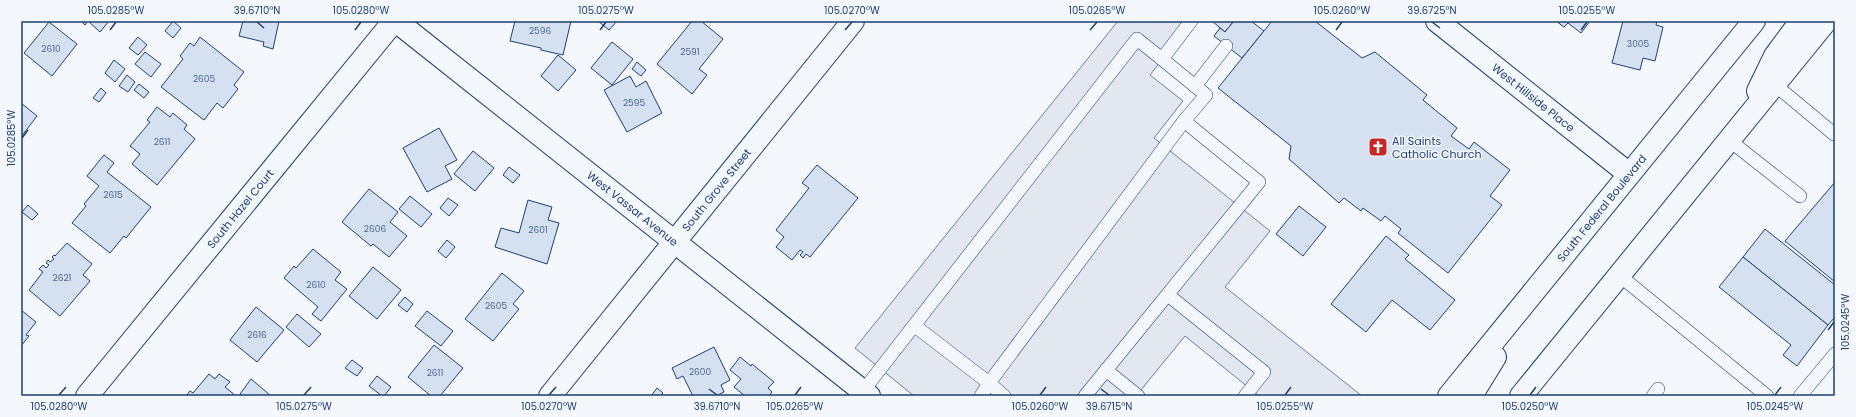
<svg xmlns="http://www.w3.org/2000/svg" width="1856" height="417" font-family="Poppins,sans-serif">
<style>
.parking{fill:#e3e8f0;stroke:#687fa3}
.building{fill:#d5e0f0;stroke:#1d3f73}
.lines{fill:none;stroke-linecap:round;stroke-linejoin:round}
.lane-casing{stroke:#1d3f73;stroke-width:14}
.street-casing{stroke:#1d3f73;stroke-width:24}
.primary-casing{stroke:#1d3f73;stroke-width:24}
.lane{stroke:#f4f7fb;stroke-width:13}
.street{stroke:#f4f7fb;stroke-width:22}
.primary{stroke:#f4f7fb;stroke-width:22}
.ticks{fill:none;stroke:#1d3f73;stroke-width:1.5}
.labels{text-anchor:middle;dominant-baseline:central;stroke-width:3;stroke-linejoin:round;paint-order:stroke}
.number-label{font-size:9px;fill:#4b6792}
.street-label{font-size:11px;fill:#1d3f73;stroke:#f4f7fb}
.poi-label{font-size:11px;fill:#1d3f73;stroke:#f4f7fb;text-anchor:start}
.neatline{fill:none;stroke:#1d3f73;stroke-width:1.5}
.ticks-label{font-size:10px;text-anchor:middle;fill:#1d3f73}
</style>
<rect width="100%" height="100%" fill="#f4f7fb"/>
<polygon class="parking" points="1118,21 1193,21 1150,75 1183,101 1154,138 1270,231 1225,287 1362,396 1259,396 1185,336 1136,396 914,396 855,348"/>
<g class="building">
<polygon points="81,21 109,21 100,32 88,21 85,25"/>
<polygon points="173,21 181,28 173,38 165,31"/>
<polygon points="243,21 279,21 273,49 263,46 264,42 239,36"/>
<polygon points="515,21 571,21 563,55 541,50 541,48 510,41"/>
<polygon points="598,21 617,21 609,30"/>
<polygon points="692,21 701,21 723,39 699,69 707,75 692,94 657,64"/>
<polygon points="1212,21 1234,21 1225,32"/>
<polygon points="1234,21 1251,21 1264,31 1242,58 1214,36 1220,28 1225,32"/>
<polygon points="1272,21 1315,21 1362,58 1375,52 1427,95 1423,100 1457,128 1451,136 1469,149 1474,142 1510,170 1490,196 1502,205 1448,273 1398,233 1401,229 1385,216 1381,221 1363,208 1361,211 1344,198 1339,203 1289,159 1291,146 1218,88"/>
<polygon points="1556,21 1590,21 1581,33 1568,23 1564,27"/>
<polygon points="1623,21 1657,21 1656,25 1663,27 1655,61 1643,58 1640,70 1612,63"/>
<polygon points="49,22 77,44 52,76 24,53"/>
<polygon points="138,37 147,45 138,55 129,48"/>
<polygon points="200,37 244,72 234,85 238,89 223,108 217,103 204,120 161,87 183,59 180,56 190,43 194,46"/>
<polygon points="612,42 633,59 612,85 591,68"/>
<polygon points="145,52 161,64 151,77 135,64"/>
<polygon points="558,55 576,70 558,91 541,76"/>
<polygon points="114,60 125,69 115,82 105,73"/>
<polygon points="637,62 646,70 641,76 632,69"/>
<polygon points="127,75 135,82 128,92 119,86"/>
<polygon points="630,76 636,87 646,81 662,113 627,132 604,90"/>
<polygon points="139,84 149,92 144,98 134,90"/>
<polygon points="101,88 106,93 99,102 93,98"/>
<polygon points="21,103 37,116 21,137"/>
<polygon points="157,107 170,117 173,113 187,125 184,129 195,139 157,185 132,164 140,154 130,146 150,122 147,120"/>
<polygon points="439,128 457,160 445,166 452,179 427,192 403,148"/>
<polygon points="473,151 494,168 475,191 454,174"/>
<polygon points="104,155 114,163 107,172 151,207 126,238 124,236 110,253 72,223 86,206 84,204 99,186 87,176"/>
<polygon points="817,165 858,198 810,257 806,254 803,258 800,255 803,252 800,250 792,260 776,247 784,237 776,230 809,188 802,183"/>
<polygon points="509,167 520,175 513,183 503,175"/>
<polygon points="1835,182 1835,282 1785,241"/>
<polygon points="369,189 398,212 390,222 407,236 389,257 373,244 371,246 342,222"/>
<polygon points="410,196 432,214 421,227 399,209"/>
<polygon points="448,198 458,205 449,216 440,208"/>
<polygon points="528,200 552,207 548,220 559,223 547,264 495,247 501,228 519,233"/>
<polygon points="28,205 38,214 32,220 22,212"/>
<polygon points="1299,206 1326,227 1303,256 1276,234"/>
<polygon points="1765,229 1835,285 1835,317 1828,325 1743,257"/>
<polygon points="1386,236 1409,255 1405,259 1455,300 1430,330 1392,300 1366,332 1331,304"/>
<polygon points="447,240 455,247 446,258 438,251"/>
<polygon points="67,243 92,264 83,275 90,281 60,316 29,290 43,272 39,269 43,265 46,268 49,265 46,263 48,260 50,262 54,259 52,257 54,255 55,256"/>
<polygon points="313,249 341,272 335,280 347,289 321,321 312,314 318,307 284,278 294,266 296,268"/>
<polygon points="1743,257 1828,325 1797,366 1783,355 1791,345 1719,287"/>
<polygon points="373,267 401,290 377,319 349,296"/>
<polygon points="502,273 524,291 513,304 519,309 493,341 465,319"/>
<polygon points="405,297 413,304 407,312 398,305"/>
<polygon points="256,307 284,330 257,362 230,340"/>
<polygon points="21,310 36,322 26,335 29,336 21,346"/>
<polygon points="427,311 453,331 441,346 415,326"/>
<polygon points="297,314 321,334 309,347 286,327"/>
<polygon points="434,345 463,368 440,396 431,396 408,377"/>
<polygon points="714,347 730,380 721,385 724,392 716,396 693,396 683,376 677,379 672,368"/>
<polygon points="740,357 751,366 752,364 774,382 768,388 772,392 769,396 745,396 734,387 741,379 730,370"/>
<polygon points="352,360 363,368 357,376 345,368"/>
<polygon points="209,374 215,379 219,374 230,382 225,387 236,396 186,396 190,391 193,393"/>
<polygon points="377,376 391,387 384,396 382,396 369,386"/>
<polygon points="251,379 271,396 243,396 240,394"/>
<polygon points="657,388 663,393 660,396 651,396"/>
</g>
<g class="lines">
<defs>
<g id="lane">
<polyline points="1774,84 1834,134 1835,133"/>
<polyline points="1195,86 1226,46"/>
<polyline points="1729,140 1800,196"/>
<polyline points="1619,275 1767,396"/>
<polyline points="1168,295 1264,372 1245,396"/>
<polyline points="915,326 989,383 981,396"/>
<polyline points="1106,370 1138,396"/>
<polyline points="863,391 1137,39 1162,59"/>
<polyline points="1004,396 989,383 1184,121"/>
<polyline points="1085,396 1259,182 1184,121 1206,95 1162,59 1191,21"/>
<polyline points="1653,396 1658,389"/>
<polyline points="1800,396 1835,354"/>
</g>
<g id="street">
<path id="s1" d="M396,21L869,396"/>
<path id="s2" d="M1437,21L1629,174"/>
<path id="s3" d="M87,396L394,21"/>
<path id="s4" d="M550,396L853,21"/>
</g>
<g id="primary">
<polyline points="1758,91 1775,56 1801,21"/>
<path id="s5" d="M1449,396L1754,21"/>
<polyline points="1471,396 1495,357"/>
<polyline points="1521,396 1826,21"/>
</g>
</defs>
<use href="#lane" class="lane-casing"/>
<use href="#street" class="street-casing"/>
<use href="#primary" class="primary-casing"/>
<use href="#lane" class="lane"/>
<use href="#street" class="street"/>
<use href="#primary" class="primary"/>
</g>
<path class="ticks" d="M257,22L264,28M1432,22L1440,28M110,30L116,22M355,30L361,22M600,30L606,22M845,30L852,22M1090,30L1097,22M1336,30L1342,22M1581,30L1587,22M22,138L28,130M1828,330L1834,322M709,389L717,395M1101,389L1109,395M59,395L66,387M304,395L311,387M549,395L556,387M795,395L801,387M1040,395L1046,387M1285,395L1291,387M1530,395L1536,387M1775,395L1781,387"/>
<defs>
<symbol id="church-square" viewBox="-11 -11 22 22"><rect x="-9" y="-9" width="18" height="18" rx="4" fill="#c62828" stroke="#f4f7fb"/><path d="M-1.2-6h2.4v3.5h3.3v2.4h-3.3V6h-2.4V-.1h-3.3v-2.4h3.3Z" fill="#fff"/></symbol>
</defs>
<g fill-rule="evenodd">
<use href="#church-square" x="1367" y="136" width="22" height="22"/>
</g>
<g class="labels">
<g class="number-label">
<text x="540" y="31">2596</text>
<text x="1638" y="44">3005</text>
<text x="51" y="49">2610</text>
<text x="690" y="52">2591</text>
<text x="204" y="79">2605</text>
<text x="634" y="103">2595</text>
<text x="162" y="142">2611</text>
<text x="113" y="195">2615</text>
<text x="375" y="229">2606</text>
<text x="538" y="230">2601</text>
<text x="62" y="278">2621</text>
<text x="316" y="285">2610</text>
<text x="496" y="306">2605</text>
<text x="257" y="335">2616</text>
<text x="700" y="372">2600</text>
<text x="435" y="373">2611</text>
</g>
<g class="street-label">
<text stroke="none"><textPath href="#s2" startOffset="123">West Hillside Place</textPath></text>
<text stroke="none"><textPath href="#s4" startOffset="265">South Grove Street</textPath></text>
<text stroke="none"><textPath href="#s3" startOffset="242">South Hazel Court</textPath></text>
<text stroke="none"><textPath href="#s1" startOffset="302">West Vassar Avenue</textPath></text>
<text stroke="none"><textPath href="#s5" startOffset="242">South Federal Boulevard</textPath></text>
</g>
<g class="poi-label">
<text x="1392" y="141">All Saints<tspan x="1392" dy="13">Catholic Church</tspan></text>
</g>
</g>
<rect width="1856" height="417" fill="none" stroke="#f4f7fb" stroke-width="44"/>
<rect x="22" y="22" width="1812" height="373" class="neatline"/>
<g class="ticks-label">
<text x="116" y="14">105.0285°W</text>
<text x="257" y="14">39.6710°N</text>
<text x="361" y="14">105.0280°W</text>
<text x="606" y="14">105.0275°W</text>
<text x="852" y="14">105.0270°W</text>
<text x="1097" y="14">105.0265°W</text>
<text x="1342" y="14">105.0260°W</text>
<text x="1432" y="14">39.6725°N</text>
<text x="1587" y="14">105.0255°W</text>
<text transform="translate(11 138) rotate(-90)" y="4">105.0285°W</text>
<text transform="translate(1845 322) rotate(-90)" y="4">105.0245°W</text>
<text x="59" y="410">105.0280°W</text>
<text x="304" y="410">105.0275°W</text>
<text x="549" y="410">105.0270°W</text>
<text x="717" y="410">39.6710°N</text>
<text x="795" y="410">105.0265°W</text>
<text x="1040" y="410">105.0260°W</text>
<text x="1109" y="410">39.6715°N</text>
<text x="1285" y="410">105.0255°W</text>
<text x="1530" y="410">105.0250°W</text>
<text x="1775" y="410">105.0245°W</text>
</g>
</svg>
